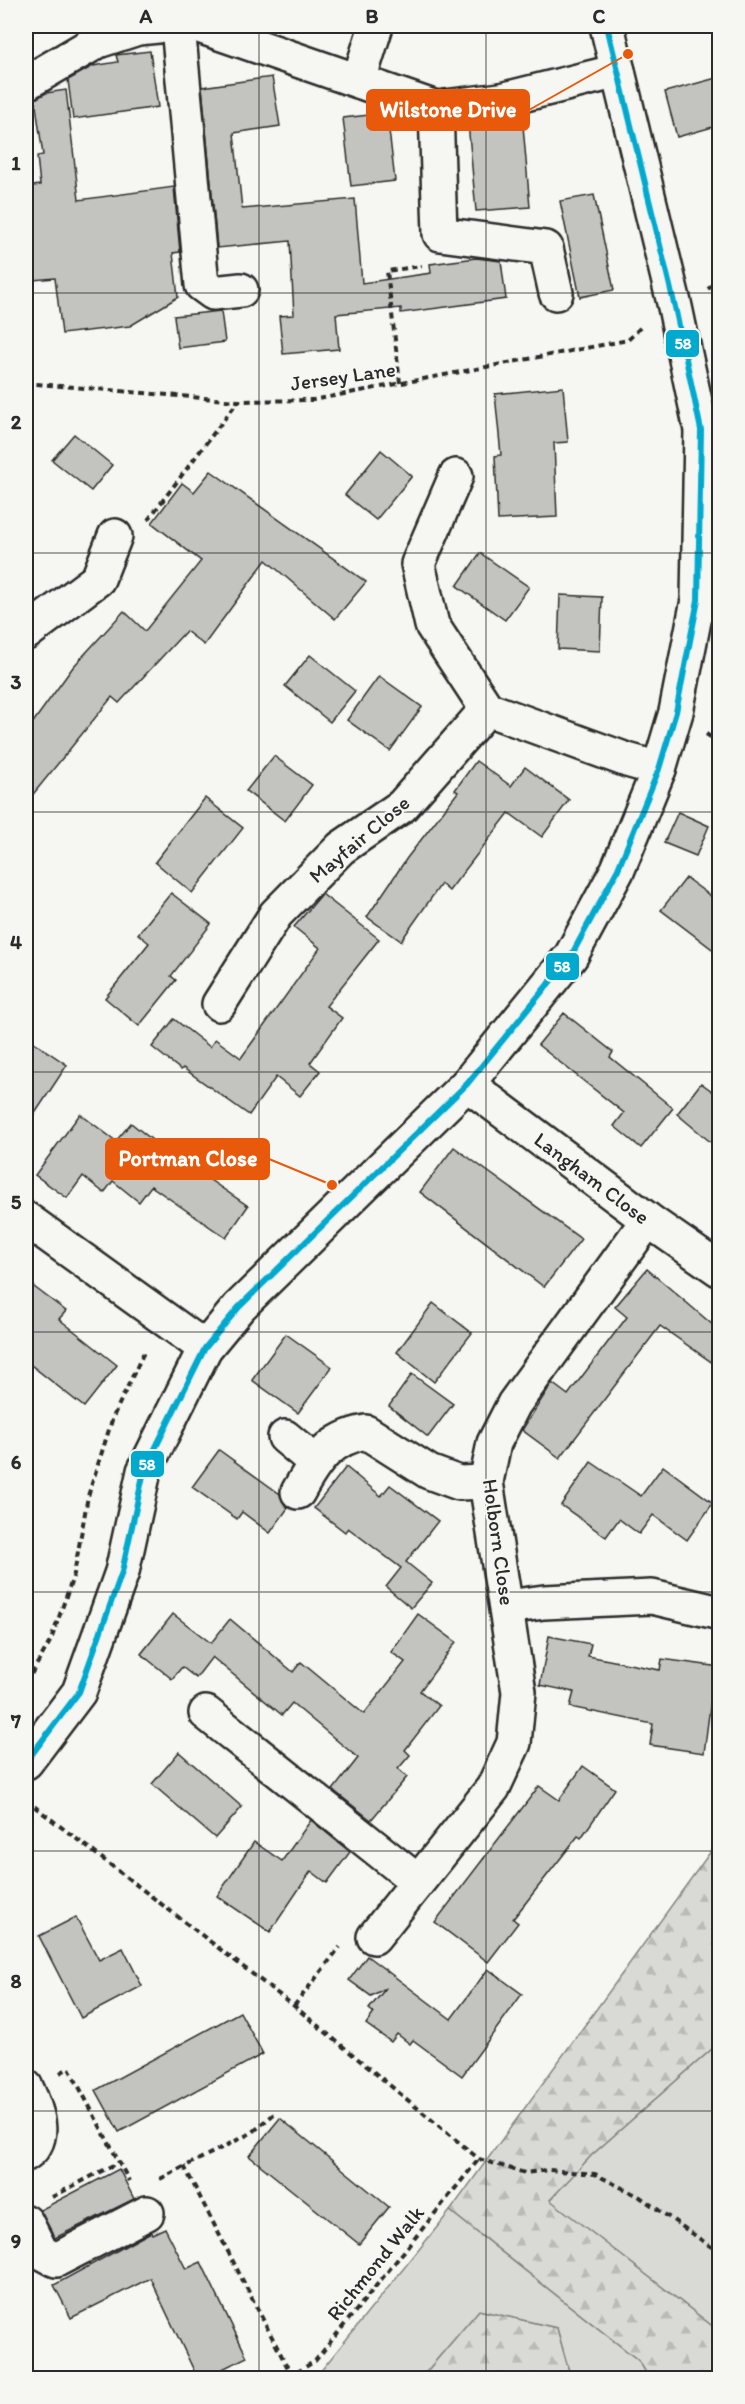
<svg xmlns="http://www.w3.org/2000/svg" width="745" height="2404" font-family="Itim,sans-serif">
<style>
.forest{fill:url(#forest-firs);stroke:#828280;stroke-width:1.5}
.green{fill:#d9d9d5;stroke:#828280;stroke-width:1.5}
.building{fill:#c3c3c0;stroke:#2b2b2b;stroke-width:1.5}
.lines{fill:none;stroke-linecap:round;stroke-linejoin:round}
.minor-casing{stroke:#2b2b2b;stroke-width:38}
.path{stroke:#2b2b2b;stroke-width:4;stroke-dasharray:6 4.5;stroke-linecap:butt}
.minor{stroke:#f6f6f2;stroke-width:33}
.bus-1-casing{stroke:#f6f6f2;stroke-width:10}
.bus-1{stroke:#00a9ce;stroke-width:6}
.grid{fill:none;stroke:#2b2b2b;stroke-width:1.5;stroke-opacity:0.55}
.labels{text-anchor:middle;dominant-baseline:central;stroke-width:4.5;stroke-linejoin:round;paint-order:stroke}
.street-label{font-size:21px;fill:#2b2b2b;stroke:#f6f6f2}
.leader{fill:none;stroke:#e8590c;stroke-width:2}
.callout-dot{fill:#e8590c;stroke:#f6f6f2;stroke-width:2}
.callout{fill:#e8590c;stroke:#e8590c;stroke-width:2}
.callout-label{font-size:22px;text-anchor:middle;font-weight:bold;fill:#fff}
.line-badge{stroke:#f6f6f2;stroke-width:2}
.badge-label{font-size:16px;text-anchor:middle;font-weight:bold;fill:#fff}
.neatline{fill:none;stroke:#2b2b2b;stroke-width:2}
.grid-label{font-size:20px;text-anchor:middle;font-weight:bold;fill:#2b2b2b}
</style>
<defs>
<pattern id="forest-firs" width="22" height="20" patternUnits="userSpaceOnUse" patternTransform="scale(1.5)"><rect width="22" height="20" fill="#d9d9d5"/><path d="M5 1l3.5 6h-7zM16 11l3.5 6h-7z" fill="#babab7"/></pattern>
</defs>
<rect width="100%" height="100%" fill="#f6f6f2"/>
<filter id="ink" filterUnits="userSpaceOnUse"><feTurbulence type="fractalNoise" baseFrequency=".0167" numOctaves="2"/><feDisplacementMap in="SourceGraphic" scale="12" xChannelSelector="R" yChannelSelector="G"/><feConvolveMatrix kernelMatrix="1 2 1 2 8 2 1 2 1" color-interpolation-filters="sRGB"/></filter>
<g filter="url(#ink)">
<g class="forest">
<polygon points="719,1840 719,2043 592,2155 551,2200 719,2331 719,2378 649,2378 639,2361 450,2211"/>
<polygon points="479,2310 557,2328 571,2378 421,2378"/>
</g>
<g class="green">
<polygon points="719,2043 719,2331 550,2200 592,2155"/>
<polygon points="450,2211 639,2361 649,2378 571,2378 557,2328 479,2310 421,2378 310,2378 320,2372"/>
</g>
<g class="building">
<polygon points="150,51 158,107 73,119 68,80 93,66 118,62 116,55"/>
<polygon points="272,77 280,126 234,133 242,209 355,199 362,283 431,273 430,264 476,258 501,261 506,299 401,313 401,308 336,314 339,349 283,354 279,316 294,315 290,241 217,248 202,87"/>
<polygon points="720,77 720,125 677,137 665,92"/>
<polygon points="66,90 79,200 174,187 180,252 173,253 178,297 130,326 62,334 55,278 33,280 26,212 26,187 40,185 37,156 43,155 35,99 46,93"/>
<polygon points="387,113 395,181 351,186 343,118"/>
<polygon points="522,114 530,207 476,211 468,123"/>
<polygon points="594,195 614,290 580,297 560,201"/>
<polygon points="221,311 225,342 178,348 174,316"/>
<polygon points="563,387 568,442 554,443 557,517 498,520 495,456 501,455 495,394"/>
<polygon points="74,434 112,465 91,491 52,460"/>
<polygon points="381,450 412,476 376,520 345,495"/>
<polygon points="211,471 366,582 335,619 266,560 204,645 186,631 119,703 112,697 26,803 26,732 73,667 124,611 145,631 201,561 152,523 182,483 194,492"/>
<polygon points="480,553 529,587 505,620 457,586"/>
<polygon points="560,595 602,597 600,651 558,649"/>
<polygon points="310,655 355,691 330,722 285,686"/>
<polygon points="379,676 422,707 390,751 347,720"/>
<polygon points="274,756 312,785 285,821 246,791"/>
<polygon points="476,761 511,786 525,767 569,800 542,837 509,813 449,891 441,884 401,941 367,917 407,858 458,792 455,790"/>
<polygon points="205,798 243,828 192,893 155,862"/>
<polygon points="678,812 709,826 696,856 664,843"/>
<polygon points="686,878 720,903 720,955 661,910"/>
<polygon points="171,893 211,924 171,976 176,980 139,1026 105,998 149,943 138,934"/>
<polygon points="322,894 379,939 326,1006 342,1018 310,1063 320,1071 300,1096 276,1077 249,1115 183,1068 181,1070 152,1047 174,1019 210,1047 215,1039 241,1058 320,948 294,927"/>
<polygon points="564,1013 613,1052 610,1057 673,1108 641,1148 614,1126 624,1113 538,1045"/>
<polygon points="26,1037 67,1065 26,1127"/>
<polygon points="701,1083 720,1097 720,1150 677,1114"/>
<polygon points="80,1114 116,1141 131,1123 181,1163 182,1161 248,1206 226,1238 151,1186 139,1202 113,1181 104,1193 83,1176 67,1198 35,1175"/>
<polygon points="454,1147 581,1239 544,1287 420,1192"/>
<polygon points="647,1269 720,1331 720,1368 660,1326 560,1458 522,1430 552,1383 568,1395 627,1317 615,1307"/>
<polygon points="26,1281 66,1311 59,1319 117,1365 84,1407 27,1362 26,1364"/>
<polygon points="433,1303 472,1333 434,1382 397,1352"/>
<polygon points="286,1334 332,1367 298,1413 252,1380"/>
<polygon points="412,1374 453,1404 428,1437 389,1406"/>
<polygon points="219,1450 280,1494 288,1508 270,1533 242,1512 237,1519 192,1487"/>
<polygon points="591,1462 641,1496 663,1466 713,1503 687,1540 653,1515 639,1534 619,1519 606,1537 561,1505"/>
<polygon points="346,1467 381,1496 390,1485 438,1521 406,1562 432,1583 411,1608 386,1587 401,1568 348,1528 345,1532 314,1508"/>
<polygon points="173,1614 211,1643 230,1619 293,1672 301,1662 364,1714 405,1662 391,1652 418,1614 456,1642 420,1691 439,1706 405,1750 410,1755 398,1769 407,1777 371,1820 333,1790 358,1758 292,1703 282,1715 212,1657 196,1678 182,1667 172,1679 141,1654"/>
<polygon points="549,1636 591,1644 588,1656 660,1670 662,1659 720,1667 720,1701 711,1699 704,1753 650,1745 653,1724 570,1707 574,1692 540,1685"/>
<polygon points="179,1752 242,1807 215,1838 152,1784"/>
<polygon points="583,1766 615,1789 581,1838 578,1836 513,1919 518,1923 488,1962 435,1922 539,1786 559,1800"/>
<polygon points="311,1820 350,1852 327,1883 311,1871 270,1932 217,1896 254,1842 282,1861"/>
<polygon points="76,1917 99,1960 123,1948 142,1986 81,2018 39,1936"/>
<polygon points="367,1956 451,2019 488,1969 522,1994 462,2076 413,2040 410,2044 397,2034 391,2042 366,2024 374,2013 369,2009 386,1988 371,1996 349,1980"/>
<polygon points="240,2012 263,2054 119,2132 96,2090"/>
<polygon points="280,2118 389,2207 359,2244 249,2156"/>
<polygon points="119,2169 134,2199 55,2238 40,2210"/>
<polygon points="165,2228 186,2269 201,2262 247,2357 202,2379 198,2379 150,2278 71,2318 54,2285 151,2232 152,2234"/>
</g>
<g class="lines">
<defs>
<g id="minor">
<polyline points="178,26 202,285 213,293 241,290"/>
<polyline points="199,26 436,108 501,100 618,71"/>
<polyline points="359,80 376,26"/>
<polyline points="26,83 98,41 138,28 158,26"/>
<polyline points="436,108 440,234 546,248 556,293"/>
<polyline points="456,476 418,564 432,625 487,709 627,760 659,769"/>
<polyline points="26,633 98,579 115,536"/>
<polyline points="219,1004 276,914 341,848 402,806 487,709"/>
<polyline points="467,1084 648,1220 720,1270"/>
<polyline points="26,1219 205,1348"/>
<polyline points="285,1437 315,1462"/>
<path d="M298,1492C315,1461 330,1438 366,1432L429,1472L459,1483L486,1482"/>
<polyline points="507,1607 544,1602 652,1597 720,1613"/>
<polyline points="206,1713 417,1881"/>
<polyline points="26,1762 79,1692 122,1572 144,1471 205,1348 239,1307 467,1084 571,956 618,869 659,769 676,712 698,600 701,430 675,307 607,26"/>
<polyline points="374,1937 493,1788 514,1743 519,1692 486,1482 494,1443 514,1404 648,1220"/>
<path d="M26,2087C36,2108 49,2138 26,2154"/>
<polyline points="26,2222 41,2252 56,2260 147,2213"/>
</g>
</defs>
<use href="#minor" class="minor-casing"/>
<g class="path">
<polyline points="708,289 720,279"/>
<polyline points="26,383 238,401 313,400 628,340 642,326"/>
<polyline points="400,383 387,271 422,266"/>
<polyline points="148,520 238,401"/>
<polyline points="706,734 720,743"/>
<polyline points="26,1683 51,1640 74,1574 88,1496 113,1417 145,1350"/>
<polyline points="26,1800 294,2006 479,2159 525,2173 549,2170 595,2174 640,2197 720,2253"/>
<polyline points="294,2006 340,1947"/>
<polyline points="60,2073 69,2068 119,2162"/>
<polyline points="184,2166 292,2376"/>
<polyline points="160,2179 253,2132 274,2114"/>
<polyline points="52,2197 119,2162 129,2181"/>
<polyline points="288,2378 315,2361 479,2159"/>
</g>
<use href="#minor" class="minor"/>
<defs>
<polyline id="bus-1" points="26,1762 79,1692 122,1572 144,1471 205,1348 239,1307 467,1084 571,956 618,869 659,769 676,712 698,600 701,430 675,307 607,26"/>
</defs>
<use href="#bus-1" class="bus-1-casing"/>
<use href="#bus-1" class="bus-1"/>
</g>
</g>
<path class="grid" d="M259,26V2378M486,26V2378M26,293H720M26,553H720M26,812H720M26,1072H720M26,1332H720M26,1592H720M26,1851H720M26,2111H720"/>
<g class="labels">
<g class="street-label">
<text transform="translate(343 376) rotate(-8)">Jersey Lane</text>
<text transform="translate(359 839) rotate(-40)">Mayfair Close</text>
<text transform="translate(592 1178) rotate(37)">Langham Close</text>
<text transform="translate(499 1542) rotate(82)">Holborn Close</text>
<text transform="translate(375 2263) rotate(-51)">Richmond Walk</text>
</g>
</g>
<path class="leader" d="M628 54L529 110M332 1185L269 1159"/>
<g class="callout-dot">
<circle cx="628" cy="54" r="6"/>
<circle cx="332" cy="1185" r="6"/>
</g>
<g class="callout">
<rect x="367" y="90" width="162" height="40" rx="6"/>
<rect x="106" y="1139" width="163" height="40" rx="6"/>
</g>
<g class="callout-label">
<text x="448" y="117">Wilstone Drive</text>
<text x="188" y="1166">Portman Close</text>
</g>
<g class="line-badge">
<rect x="665" y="329" width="35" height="29" rx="6" fill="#00a9ce"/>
<rect x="545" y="952" width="35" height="29" rx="6" fill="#00a9ce"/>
<rect x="130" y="1450" width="35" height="28" rx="6" fill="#00a9ce"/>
</g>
<g class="badge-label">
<text x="683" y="349">58</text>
<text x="562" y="972">58</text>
<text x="147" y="1470">58</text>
</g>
<rect width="745" height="2404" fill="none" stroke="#f6f6f2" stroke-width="66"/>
<rect x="33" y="33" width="679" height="2338" class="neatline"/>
<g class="grid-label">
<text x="146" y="23">A</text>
<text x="372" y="23">B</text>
<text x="599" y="23">C</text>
<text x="16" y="170">1</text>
<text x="16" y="429">2</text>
<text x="16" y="689">3</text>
<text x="16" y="949">4</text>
<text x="16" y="1209">5</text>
<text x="16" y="1469">6</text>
<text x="16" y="1728">7</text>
<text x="16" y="1988">8</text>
<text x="16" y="2248">9</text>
</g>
</svg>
